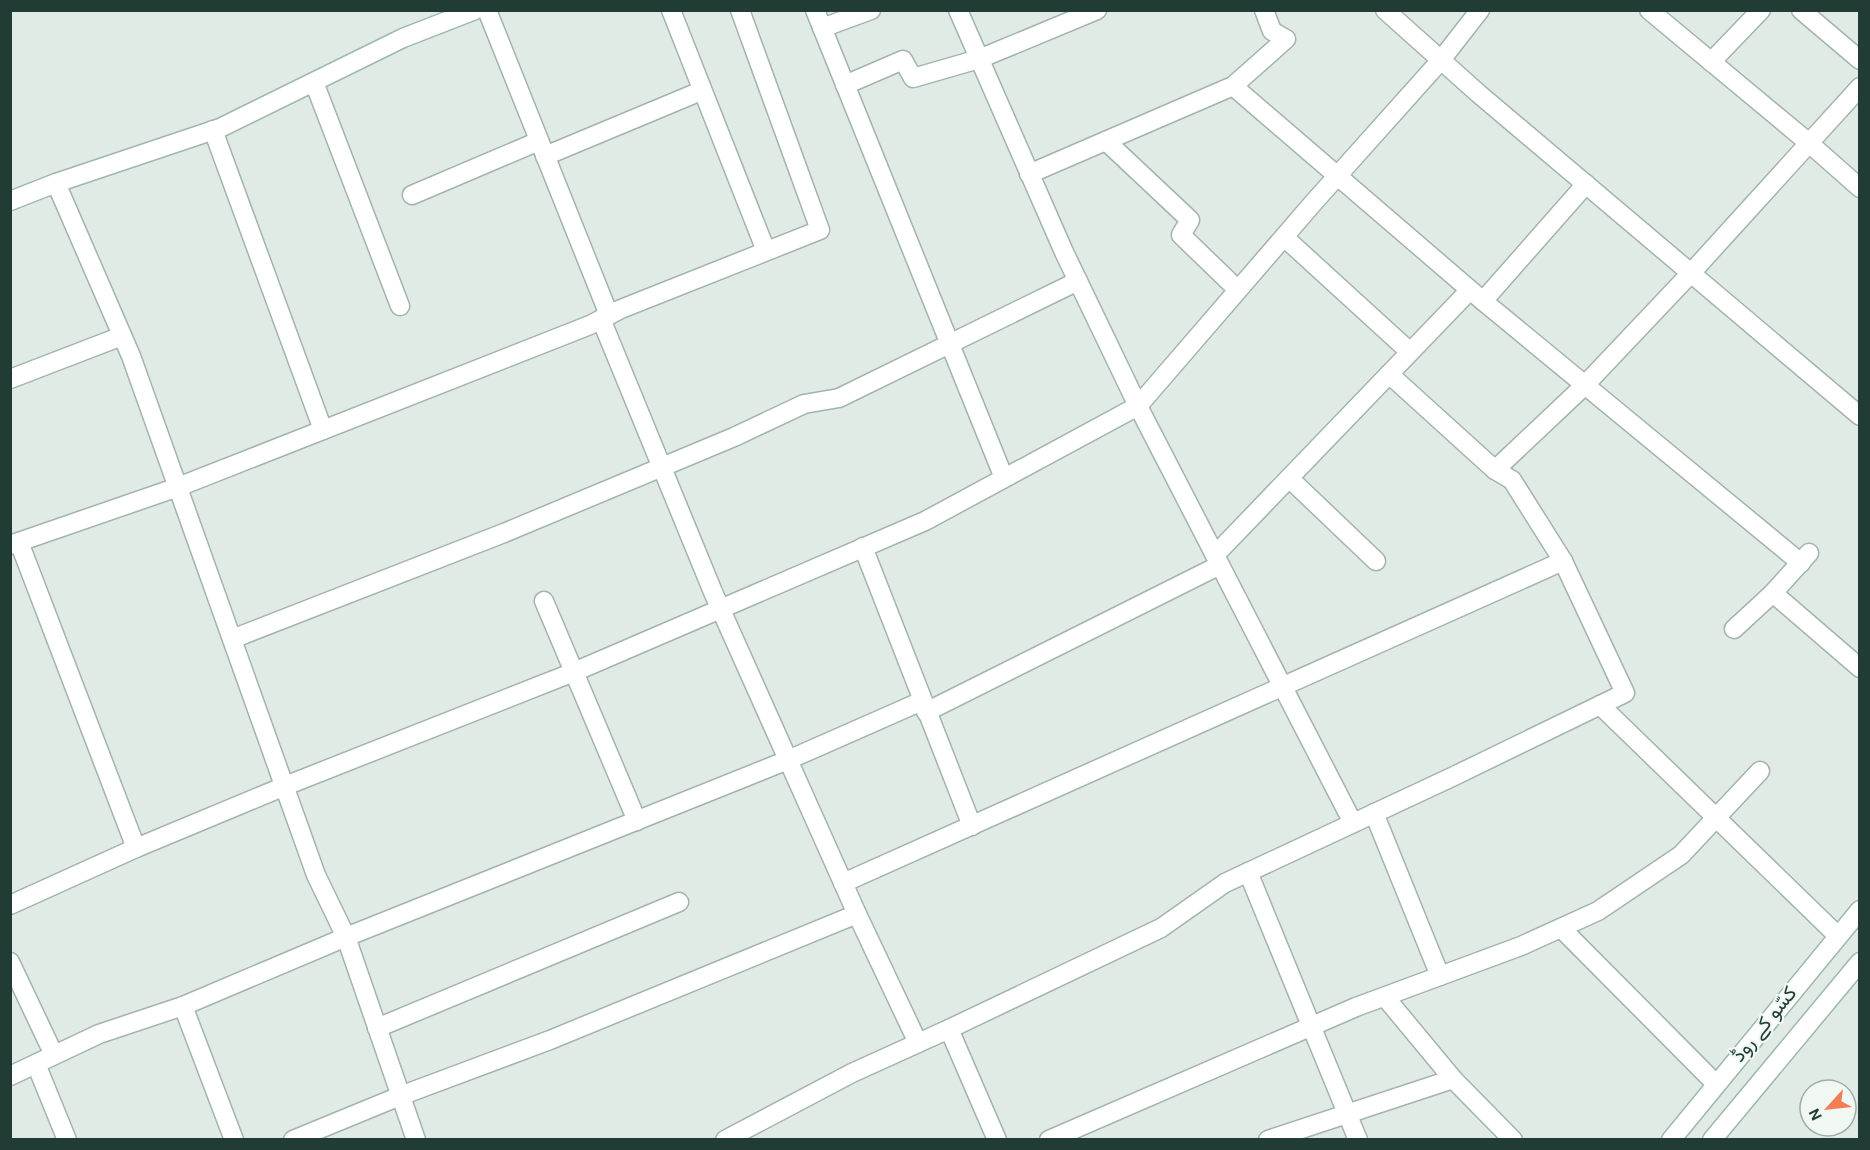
<svg xmlns="http://www.w3.org/2000/svg" width="1870" height="1150" font-family="Karla,Vazirmatn,sans-serif">
<style>
.lines{fill:none;stroke-linecap:round;stroke-linejoin:round}
.street-casing{stroke:#a3b3ad;stroke-width:21}
.secondary-casing{stroke:#9eb7af;stroke-width:21}
.street{stroke:#fff;stroke-width:18}
.secondary{stroke:#fff;stroke-width:18}
.labels{text-anchor:middle;dominant-baseline:central;stroke-width:4.5;stroke-linejoin:round;paint-order:stroke}
.street-label{font-size:20px;fill:#203c35;stroke:#f1f8f4}
</style>
<rect width="100%" height="100%" fill="#e0ebe6"/>
<g class="lines">
<defs>
<g id="street">
<polyline points="487,10 609,315"/>
<polyline points="671,10 766,251"/>
<polyline points="815,10 1004,478"/>
<polyline points="958,10 1064,252 1138,406 1353,823"/>
<polyline points="1385,10 1479,94 1860,416"/>
<polyline points="1649,10 1809,143 1860,188"/>
<polyline points="1801,10 1860,60"/>
<polyline points="822,28 871,10"/>
<polyline points="1711,62 1761,10"/>
<polyline points="314,82 400,306"/>
<polyline points="845,85 903,60 913,78 979,59 1097,10"/>
<polyline points="1233,86 1483,301 1801,563"/>
<polyline points="213,130 323,430"/>
<polyline points="1106,141 1190,220 1181,235 1238,290"/>
<polyline points="545,156 701,91"/>
<polyline points="1029,174 1233,86 1286,39 1272,31 1264,10"/>
<polyline points="56,183 131,356 316,875 346,937 416,1140"/>
<polyline points="412,195 539,141"/>
<polyline points="1284,237 1410,352"/>
<polyline points="1483,301 1586,184"/>
<polyline points="601,319 713,592 857,914 918,1043"/>
<polyline points="10,379 122,336"/>
<polyline points="1495,470 1585,385 1691,273 1860,87"/>
<polyline points="1289,478 1376,561"/>
<polyline points="19,542 136,848"/>
<polyline points="10,545 178,487 590,325 621,309 820,230 740,10"/>
<polyline points="863,547 972,826"/>
<polyline points="1215,555 1470,290"/>
<polyline points="1773,593 1860,668"/>
<polyline points="544,601 637,821"/>
<polyline points="1734,629 1773,593 1809,553"/>
<polyline points="232,639 504,533 734,437 804,404 839,398 1078,281"/>
<polyline points="1600,705 1838,936"/>
<polyline points="926,712 1220,565"/>
<polyline points="1374,813 1440,976"/>
<polyline points="1248,872 1358,1140"/>
<polyline points="843,883 1563,561"/>
<polyline points="10,905 136,848 285,786 574,672 925,521 1138,406 1314,202 1441,60 1480,10"/>
<polyline points="1561,928 1716,1084"/>
<polyline points="10,962 54,1055"/>
<polyline points="1385,997 1453,1079 1513,1140"/>
<polyline points="183,1006 234,1140"/>
<polyline points="377,1028 679,902"/>
<polyline points="949,1029 997,1140"/>
<polyline points="36,1064 67,1140"/>
<polyline points="10,1076 99,1034 183,1006 346,937 788,760 922,701"/>
<polyline points="293,1140 400,1096 550,1040 857,914"/>
<polyline points="725,1140 852,1073 949,1029 1161,928 1225,883 1452,777 1625,693 1563,561 1512,480 1495,470 1389,374"/>
<polyline points="1049,1140 1356,1007 1521,946 1598,911 1681,855 1760,771"/>
<polyline points="1268,1140 1453,1079"/>
</g>
<g id="secondary">
<polyline points="10,201 56,183 220,128 403,38 475,10"/>
<polyline points="1671,1140 1860,910"/>
<polyline points="1712,1140 1860,962"/>
</g>
</defs>
<use href="#street" class="street-casing"/>
<use href="#secondary" class="secondary-casing"/>
<use href="#street" class="street"/>
<use href="#secondary" class="secondary"/>
</g>
<g class="labels">
<g class="street-label">
<text transform="translate(1764 1024) rotate(-51)">کسّو کے روڈ</text>
</g>
</g>
<rect width="1870" height="1150" fill="none" stroke="#203c35" stroke-width="24"/>
<g transform="translate(1828 1108) rotate(243)"><circle r="28" fill="#f1f8f4" stroke="#9dada8" stroke-width="1.5"/>
<path d="M0-4.5L10 22L0 15L-10 22Z" fill="#f47d55"/>
<text y="-9" font-size="16" font-weight="bold" text-anchor="middle" fill="#203c35">N</text>
</g>
</svg>
